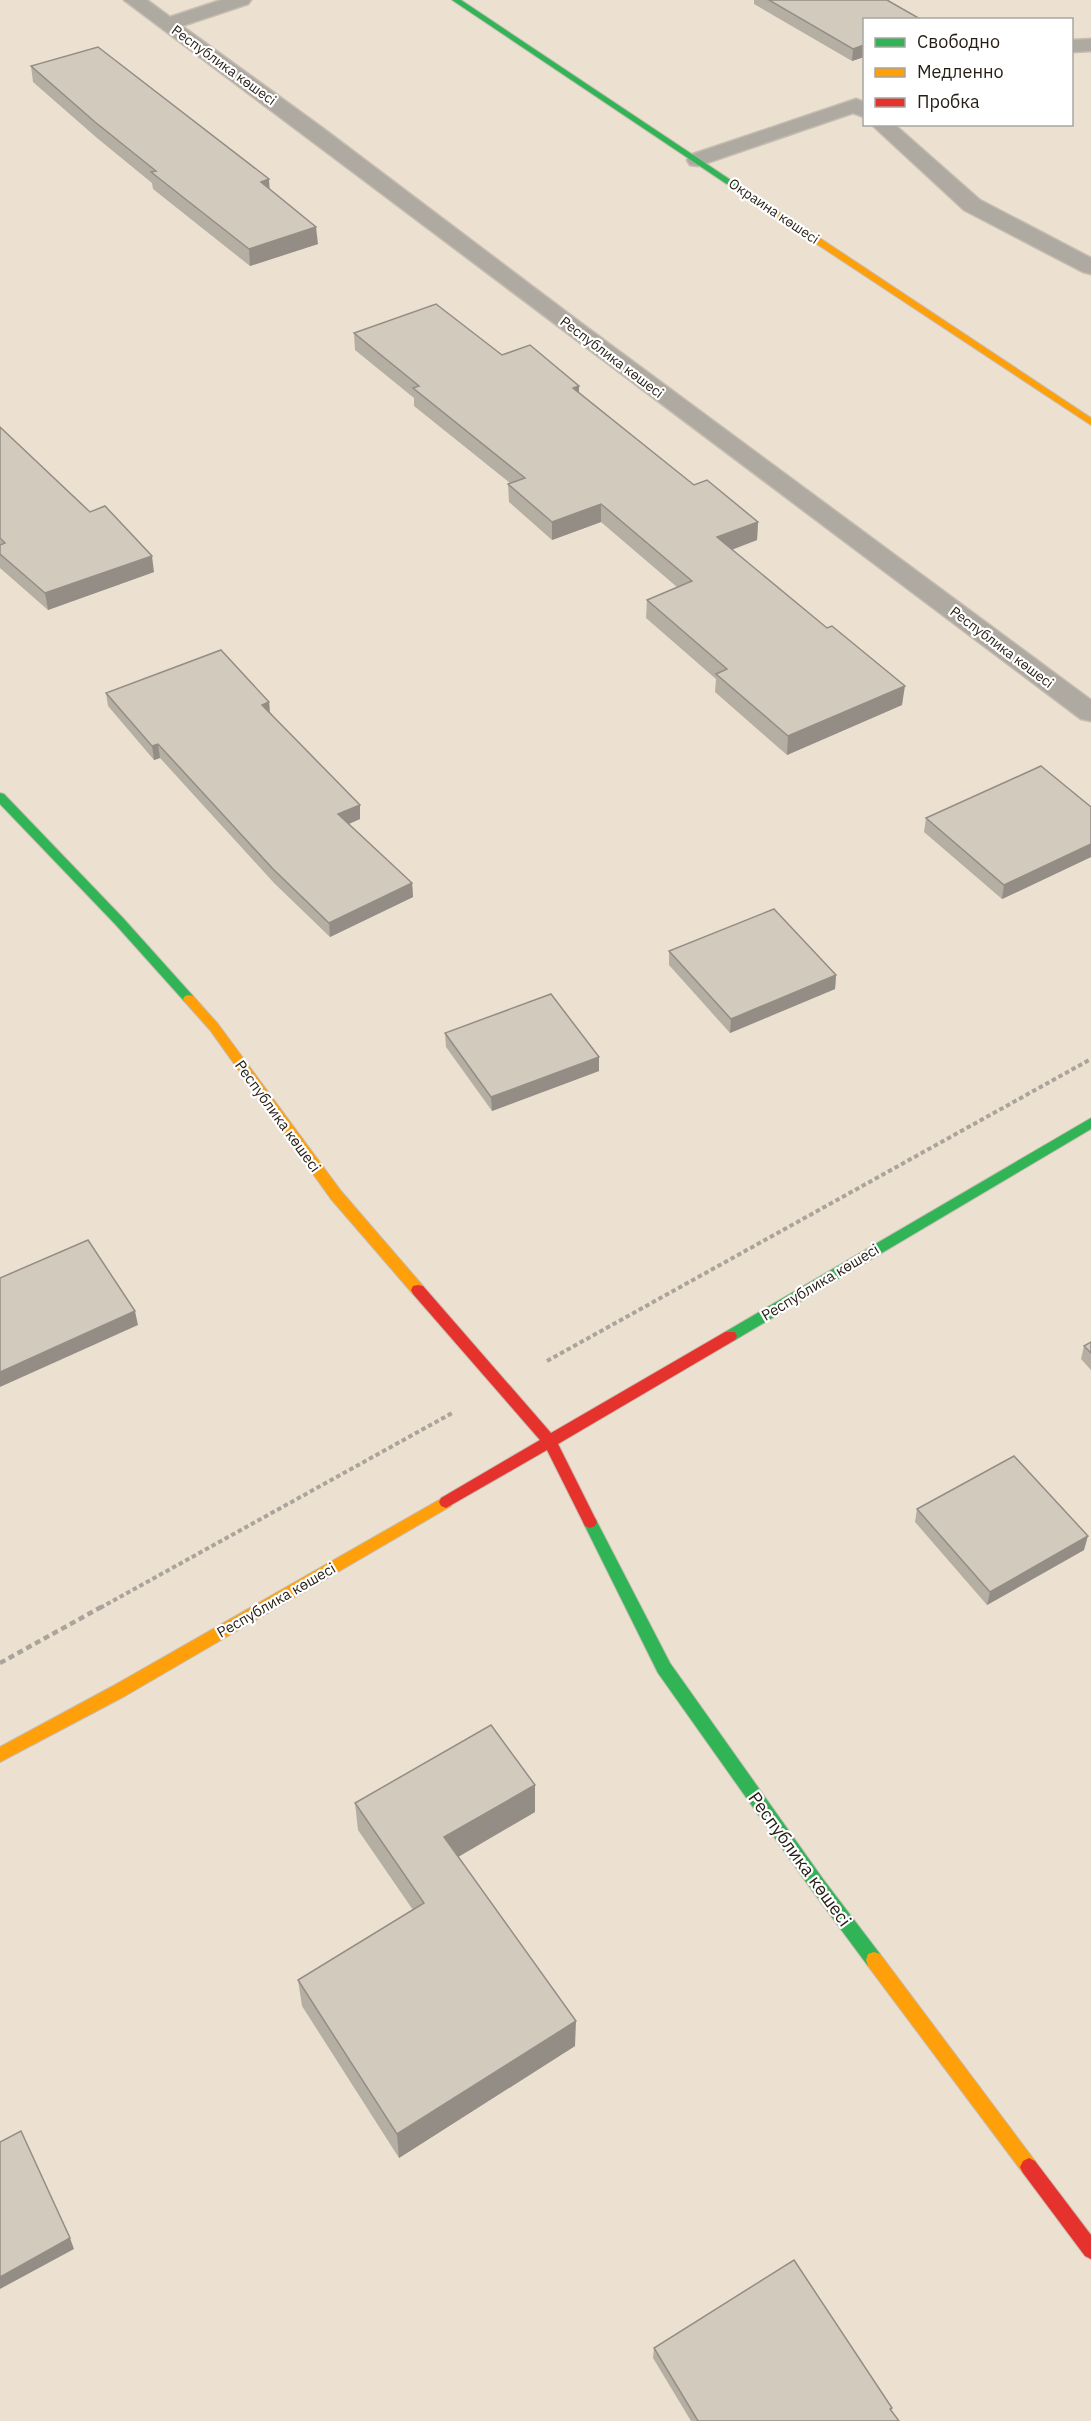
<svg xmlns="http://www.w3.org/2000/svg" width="1091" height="2421" font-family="'IBM Plex Sans',sans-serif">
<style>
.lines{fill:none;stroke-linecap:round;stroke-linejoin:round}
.street-casing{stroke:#c6bdb1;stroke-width:3}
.fast-casing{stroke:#c6bdb1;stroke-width:2}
.slow-casing{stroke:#c6bdb1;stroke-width:2}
.jam-casing{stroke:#c6bdb1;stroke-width:2}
.path-far1{stroke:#aaa49b;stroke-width:4;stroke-dasharray:4.5 3;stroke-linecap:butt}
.path{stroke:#aaa49b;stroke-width:4.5;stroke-dasharray:6 4;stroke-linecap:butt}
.street{fill:#aea9a1;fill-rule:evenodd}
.fast{fill:#30b455;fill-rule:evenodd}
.slow{fill:#ff9f0a;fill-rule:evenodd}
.jam{fill:#e5322d;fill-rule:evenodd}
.wall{fill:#b5aea3}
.shaded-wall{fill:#948d85}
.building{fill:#d3cabe;stroke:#948d85;stroke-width:1.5}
.labels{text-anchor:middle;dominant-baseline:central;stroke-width:4.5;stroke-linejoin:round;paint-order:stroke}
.far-street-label{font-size:14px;fill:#261e14;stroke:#fff}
.street-label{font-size:15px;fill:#261e14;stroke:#fff}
.near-street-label{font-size:18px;fill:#261e14;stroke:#fff}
</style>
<rect width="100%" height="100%" fill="#ece1d1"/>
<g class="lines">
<defs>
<g id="street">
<polygon points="124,0 147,0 170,17 221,0 251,0 248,4 182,26 324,129 581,323 1091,700 1091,721 1081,719"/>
<polygon points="1091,39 1091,51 1072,52 1072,40"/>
<polygon points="856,99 864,102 864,117 853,113 698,166 690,165 687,160 690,155"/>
<polygon points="871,124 894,124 980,200 1091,258 1091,274 1083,272 964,210"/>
</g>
<g id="fast">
<polygon points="452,0 461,0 783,215 776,217"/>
<polygon points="0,793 4,794 123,918 193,996 195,999 193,1002 185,1002 115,924 0,804"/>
<polygon points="1091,1118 1091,1129 735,1340 725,1340 723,1336 725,1332"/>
<polygon points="590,1516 595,1518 670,1663 823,1879 880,1954 882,1960 880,1966 874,1968 868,1966 811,1889 658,1673 583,1522 585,1518"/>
</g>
<g id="slow">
<polygon points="776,213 782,213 1091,418 1091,425 776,217"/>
<polygon points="189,995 193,996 218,1024 341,1191 423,1286 425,1290 423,1294 413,1294 331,1199 210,1030 185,1002 183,999 185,996"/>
<polygon points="446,1496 451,1498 453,1502 451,1506 125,1696 0,1762 0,1747 113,1686"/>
<polygon points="874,1952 880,1954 1035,2161 1038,2167 1035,2173 1029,2176 1023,2173 868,1966 866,1960 868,1954"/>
</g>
<g id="jam">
<polygon points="418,1285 423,1286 551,1433 725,1332 735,1332 737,1336 735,1340 558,1444 597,1522 595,1526 590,1528 585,1526 547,1450 446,1508 441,1506 439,1502 441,1498 540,1440 413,1294 411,1290 413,1286"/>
<polygon points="1029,2158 1035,2161 1091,2235 1091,2259 1085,2256 1023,2173 1020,2167 1023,2161"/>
</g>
</defs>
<use href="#street" class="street-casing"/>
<use href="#fast" class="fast-casing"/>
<use href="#slow" class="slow-casing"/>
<use href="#jam" class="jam-casing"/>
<g class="path-far1">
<polyline points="547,1361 1091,1059"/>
<polyline points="100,1608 454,1412"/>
</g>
<polyline class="path" points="0,1663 103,1606"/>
<use href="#street" class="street"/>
<use href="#fast" class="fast"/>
<use href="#slow" class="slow"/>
<use href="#jam" class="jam"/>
</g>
<g class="wall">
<polygon points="754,0 887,0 864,20 864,57 852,61 754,4"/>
<polygon points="31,66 269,189 318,244 250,266 153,189 152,183 97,138 33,82"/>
<polygon points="354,333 502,355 579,386 579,392 694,485 758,522 757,540 732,549 902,705 787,755 715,692 716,679 646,618 647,600 677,587 601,522 552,540 509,502 508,484 510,483 414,406 414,398 355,350"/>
<polygon points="0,427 154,572 48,610 0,568"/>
<polygon points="106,693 269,702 270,712 360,819 349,824 412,883 413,897 330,937 274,883 160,758 154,760 108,706"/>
<polygon points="1091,807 1091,857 1002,899 924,832 926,818"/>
<polygon points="669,951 836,975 835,989 730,1033 669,965"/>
<polygon points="445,1033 599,1057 599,1071 492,1111 446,1047"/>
<polygon points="1091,1342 1091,1370 1081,1359 1084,1346"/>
<polygon points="917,1509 1084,1550 987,1605 915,1522"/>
<polygon points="355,1803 535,1812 458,1857 575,2046 399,2158 302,2006 298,1980 413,1910 358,1830"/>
<polygon points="654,2348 891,2410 899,2421 691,2421 653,2358"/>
</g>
<g class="shaded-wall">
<polygon points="864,45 864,57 852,61 853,49"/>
<polygon points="269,179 270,195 261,182"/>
<polygon points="316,227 318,244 250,266 249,249"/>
<polygon points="579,386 579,404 573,388"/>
<polygon points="601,504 601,522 552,540 552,522"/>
<polygon points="758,522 757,540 716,556 717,537"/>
<polygon points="152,556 154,572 48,610 45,593"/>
<polygon points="905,686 902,705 787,755 788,736"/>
<polygon points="269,702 270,716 262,705"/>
<polygon points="158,744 160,758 154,760 152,746"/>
<polygon points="360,805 360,819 339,828 338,814"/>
<polygon points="1091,844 1091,857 1002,899 1004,885"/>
<polygon points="412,883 413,897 330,937 329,923"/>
<polygon points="836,975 835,989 730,1033 731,1019"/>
<polygon points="599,1057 599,1071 492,1111 491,1097"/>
<polygon points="135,1311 138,1325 0,1387 0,1372"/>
<polygon points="1088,1536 1084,1550 987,1605 990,1592"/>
<polygon points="535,1785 535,1812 446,1864 444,1837"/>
<polygon points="576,2021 575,2046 399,2158 397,2134"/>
<polygon points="70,2238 74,2249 0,2289 0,2277"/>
</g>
<g class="building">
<polygon points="769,0 887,0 922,20 864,20 864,45 853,49"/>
<polygon points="98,47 269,179 261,182 316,227 249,249 151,172 156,171 95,122 31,66"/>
<polygon points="436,304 502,355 530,345 579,386 573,388 694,485 707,480 758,522 717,537 827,628 832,626 905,686 788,736 716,674 727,669 647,600 692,581 601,504 552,522 508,484 525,478 413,388 419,386 354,333"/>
<polygon points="0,427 90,512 105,506 152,556 45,593 0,554 0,545 5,543 0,538"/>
<polygon points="221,650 269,702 262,705 360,805 338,814 412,883 329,923 273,869 158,744 152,746 106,693"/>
<polygon points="1041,766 1091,807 1091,844 1004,885 926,818"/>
<polygon points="774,909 836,975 731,1019 669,951"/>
<polygon points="551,994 599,1057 491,1097 445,1033"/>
<polygon points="88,1240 135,1311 0,1372 0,1278"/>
<polygon points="1091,1342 1091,1353 1084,1346"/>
<polygon points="1014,1456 1088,1536 990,1592 917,1509"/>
<polygon points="491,1725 535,1785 444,1837 576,2021 397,2134 298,1980 424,1903 355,1803"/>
<polygon points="21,2131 70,2238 0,2277 0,2142"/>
<polygon points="794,2260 892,2408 890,2409 899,2421 698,2421 654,2348"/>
</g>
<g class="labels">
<g class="far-street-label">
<text transform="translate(224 65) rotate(36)">Республика көшесі</text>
<text transform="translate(774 211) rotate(34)">Окраина көшесі</text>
<text transform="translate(612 357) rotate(37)">Республика көшесі</text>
<text transform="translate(1002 647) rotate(37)">Республика көшесі</text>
</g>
<g class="street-label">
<text transform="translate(278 1116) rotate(54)">Республика көшесі</text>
<text transform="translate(820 1282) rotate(-31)">Республика көшесі</text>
<text transform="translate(276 1600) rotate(-30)">Республика көшесі</text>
</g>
<g class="near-street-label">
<text transform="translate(800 1859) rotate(54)">Республика көшесі</text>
</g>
</g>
<rect x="863" y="18" width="210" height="108" fill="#ffffff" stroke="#a8a5a1" stroke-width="1.5"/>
<rect x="875" y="38" width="30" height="9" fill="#30b455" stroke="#a8a5a1" stroke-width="1.5"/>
<text x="917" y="48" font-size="18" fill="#261e14">Свободно</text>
<rect x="875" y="68" width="30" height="9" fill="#ff9f0a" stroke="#a8a5a1" stroke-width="1.5"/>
<text x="917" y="78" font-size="18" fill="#261e14">Медленно</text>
<rect x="875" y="98" width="30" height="9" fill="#e5322d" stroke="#a8a5a1" stroke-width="1.5"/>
<text x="917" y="108" font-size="18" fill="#261e14">Пробка</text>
</svg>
